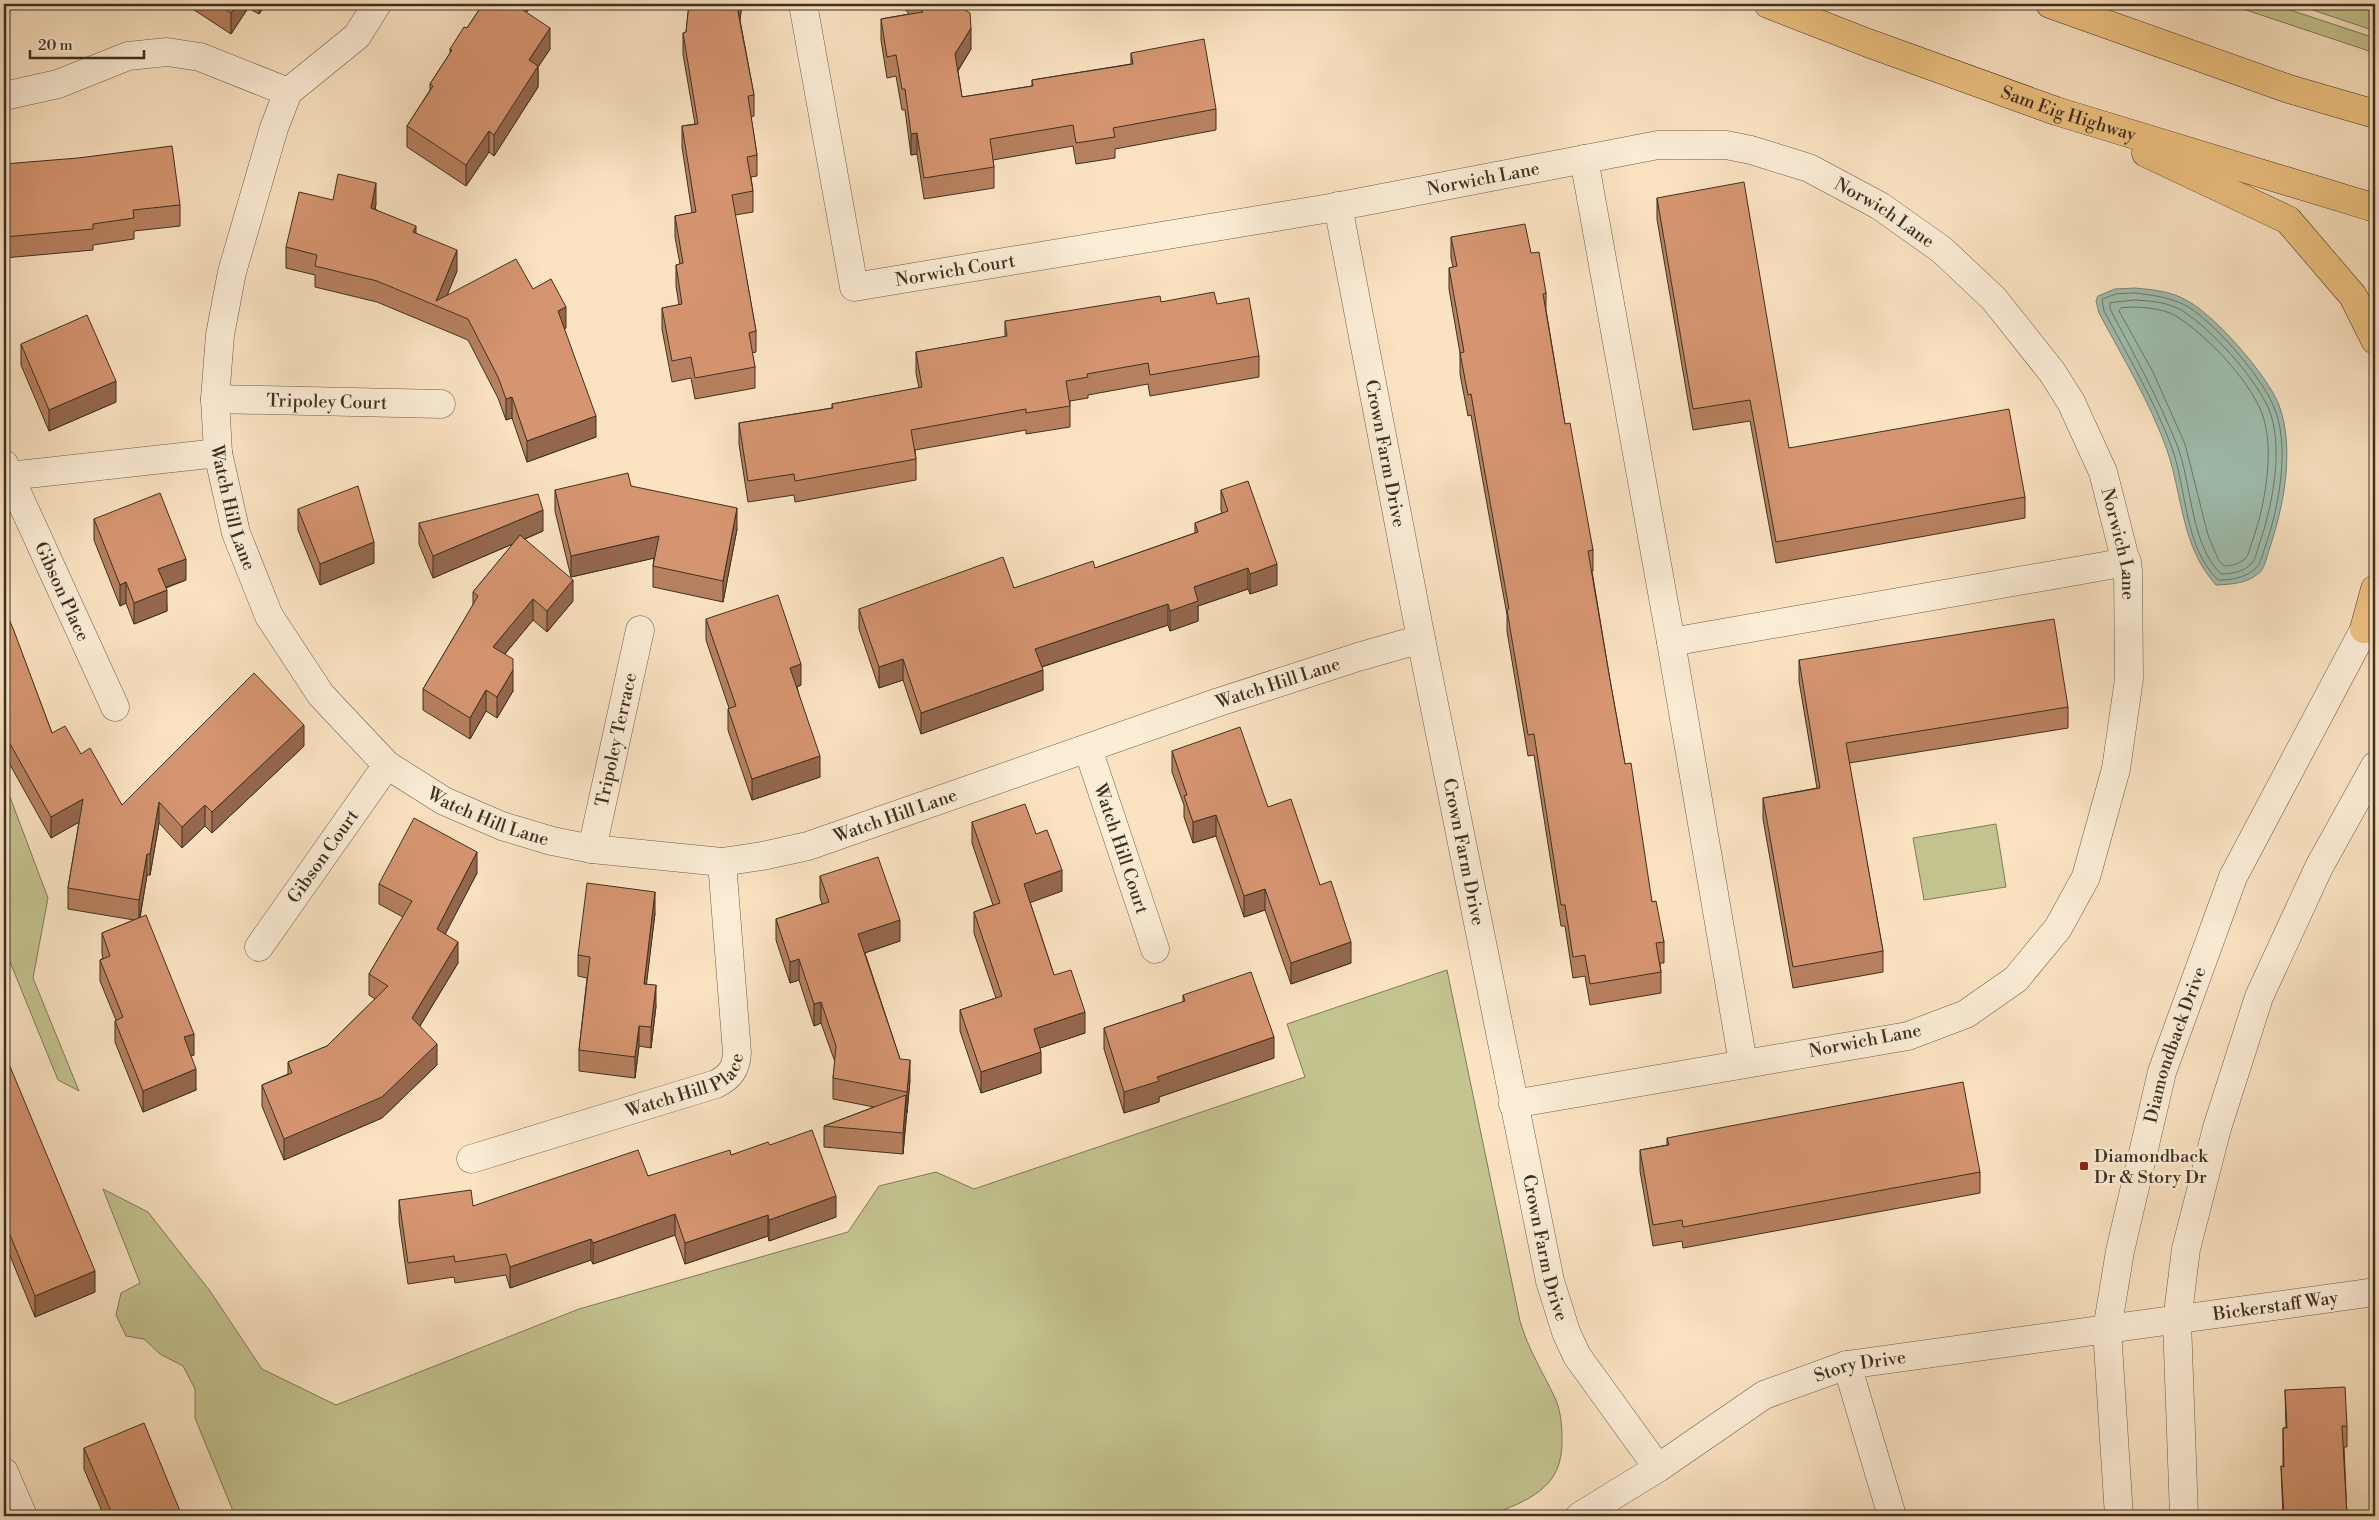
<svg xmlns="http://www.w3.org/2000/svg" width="2379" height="1520" font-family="'Libre Bodoni',serif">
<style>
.green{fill:#c3c390;stroke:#807a59}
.water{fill:#9fbeaf;stroke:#788577}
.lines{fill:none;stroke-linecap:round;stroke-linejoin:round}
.shore{stroke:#6e7768;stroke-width:1}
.minor-casing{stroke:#6c5d4a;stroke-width:29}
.major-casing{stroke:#3d3022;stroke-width:29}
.minor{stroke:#fcedd7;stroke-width:28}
.major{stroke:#eec281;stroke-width:28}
.wall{fill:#b78060;stroke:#3d3022}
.shaded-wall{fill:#95684e;stroke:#3d3022}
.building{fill:#d59570;stroke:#3d3022}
.poi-dot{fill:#8f2418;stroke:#fcedd7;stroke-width:2}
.labels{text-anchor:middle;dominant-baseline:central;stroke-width:5;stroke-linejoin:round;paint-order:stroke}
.street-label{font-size:18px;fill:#3d3022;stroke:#fcedd7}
.poi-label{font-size:18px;fill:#3d3022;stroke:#fcedd7;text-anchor:start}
</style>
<rect width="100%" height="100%" fill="#fbe3c2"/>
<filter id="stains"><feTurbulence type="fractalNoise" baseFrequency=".004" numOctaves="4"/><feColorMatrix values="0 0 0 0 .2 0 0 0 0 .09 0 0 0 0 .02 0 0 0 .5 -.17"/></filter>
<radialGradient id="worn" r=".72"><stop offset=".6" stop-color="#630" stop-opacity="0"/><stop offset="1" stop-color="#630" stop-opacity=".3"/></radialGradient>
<g class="green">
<polygon points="2228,4 2272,4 2375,38 2375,53"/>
<polygon points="2295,4 2375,4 2375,31"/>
<polygon points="4,797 10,797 48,898 33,978 79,1091 58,1080 4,947"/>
<polygon points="1996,824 2006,887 1924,900 1913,838"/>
<path d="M1447,970L1520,1321C1528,1349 1543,1372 1555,1398C1561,1411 1562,1426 1562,1440C1563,1489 1528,1500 1489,1516H235L195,1418V1389L183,1366L160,1354L144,1339L126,1336L116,1315L121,1293L140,1283L103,1189L148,1212L210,1291L262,1369L336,1405L579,1309L848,1232L879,1186L936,1172L974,1189L1305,1077L1287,1024Z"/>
</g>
<path class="water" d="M2135,288C2154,290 2170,291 2186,300C2215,315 2267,375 2279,405C2295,449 2284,506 2269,550C2267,556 2265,566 2261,571C2248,584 2232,584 2216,585C2181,546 2183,497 2167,450C2150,402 2123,358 2099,313L2096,301L2098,296L2115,289Z"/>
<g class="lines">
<g class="shore">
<path d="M2135,293C2152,295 2167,297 2183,304C2211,318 2261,376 2273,405C2291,444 2279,508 2265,547C2263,553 2261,563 2256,568C2245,578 2232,580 2218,580C2184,547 2187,490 2172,448C2154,400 2128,356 2104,311L2102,299L2116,294Z"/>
<path d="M2135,300C2151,301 2168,302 2183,311C2213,331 2252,374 2268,407C2285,445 2272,508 2259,545C2257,550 2256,559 2252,563C2244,572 2232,574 2221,574C2190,544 2192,483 2177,445C2158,398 2134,354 2110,309V303Z"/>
<path d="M2135,307C2150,308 2166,309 2179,318C2207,336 2248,379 2261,411C2276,447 2265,506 2252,542C2250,547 2249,555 2245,559C2238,564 2232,566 2224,566L2218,559L2208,535L2185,444L2153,372L2119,311L2121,308Z"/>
</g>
<defs>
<g id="minor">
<path id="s1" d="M377,4L357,36L288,92L274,128L232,272L220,335L215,399L218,453L236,533L269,616L321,695L387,765L444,801L502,826L552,841L592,849L722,862L762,856L808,846L1219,702L1358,657L1421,639"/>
<path id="s2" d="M803,4L854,287L1330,208L1658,145H1726L1751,150L1809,168L1880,206L1942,250L1994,299L2052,372L2071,402L2103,472L2128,570L2129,679L2116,769L2086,877L2058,928L2016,979L1966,1014L1908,1036L1513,1104"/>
<polyline points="4,96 58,84 128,56 167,52 200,57 288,92"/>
<polyline points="1584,159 1671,642 1743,1063"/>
<path id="s3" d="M1338,206L1421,639L1550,1281L1566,1332L1577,1356L1658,1468"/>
<path id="s4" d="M215,399L441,404"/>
<path id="s5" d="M4,464L115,707"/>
<polyline points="9,476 218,453"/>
<polyline points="1671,642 2127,562"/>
<path id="s6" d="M1088,749L1155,949"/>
<path id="s7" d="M592,849L640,630"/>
<path id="s8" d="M259,947L387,765"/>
<path id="s9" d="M471,1159L716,1084C730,1077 736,1069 737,1053L722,862"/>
<polyline points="1847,1365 1892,1516"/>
<polyline points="4,1472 23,1516"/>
<path id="s10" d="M1580,1516L1658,1468L1764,1395L1847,1365L2375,1292"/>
<path id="s11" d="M2119,1516L2107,1330L2120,1251L2162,1072L2233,877L2375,609"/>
<polyline points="2184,1516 2177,1321 2186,1249 2217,1128 2259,997 2319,867 2375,766"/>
</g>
<g id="major">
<path id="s12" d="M1768,4L1868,43L2056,111L2375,208"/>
<polyline points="2050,4 2289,89 2375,114"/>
<polyline points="2146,153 2288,220 2353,296 2375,340"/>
<polyline points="2364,629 2375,589"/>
</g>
</defs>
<use href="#minor" class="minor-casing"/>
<use href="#major" class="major-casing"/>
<use href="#minor" class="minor"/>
<use href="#major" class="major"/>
</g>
<g class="wall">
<polygon points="188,4 266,4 259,14 248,8 231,34 188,6"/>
<polygon points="483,4 532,4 526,12 550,49 538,67 538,87 494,156 489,152 466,186 407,147 407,126 430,90 430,84 450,53 450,49 467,28"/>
<polygon points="689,4 742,4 740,20 754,95 754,116 751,117 757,155 757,176 751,177 753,191 753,212 735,215 756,331 756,352 752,353 755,367 755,388 695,399 691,378 672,382 662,329 662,308 679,305 676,286 676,265 680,264 675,237 675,216 692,213 682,147 682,126 695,124 683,54 683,33 686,32"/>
<polygon points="901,4 956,4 971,49 958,71 962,97 1032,86 1032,80 1131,64 1131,53 1216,109 1216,130 1115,149 1115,158 1076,164 1073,146 993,160 994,167 994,188 924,199 917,154 911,155 905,110 902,110 896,76 887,78 881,40 881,19 909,14"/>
<polygon points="4,164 180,205 180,226 134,231 134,239 93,245 93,250 4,258"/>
<polygon points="1657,198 1789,448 2025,497 2025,518 1776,563 1750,421 1693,430 1657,219"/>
<polygon points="333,200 376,204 375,209 416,233 457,271 447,295 533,289 566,328 564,329 596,437 527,462 512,418 506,420 498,398 468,340 377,302 315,287 315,275 286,268 286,247"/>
<polygon points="1451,237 1531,253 1546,293 1546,310 1565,424 1593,550 1593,571 1592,571 1610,680 1625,764 1652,902 1664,942 1664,963 1660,963 1661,972 1661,993 1590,1005 1585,976 1573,978 1565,926 1561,926 1534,755 1528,756 1507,631 1507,615 1471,415 1468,416 1460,374 1460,353 1449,289 1449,268 1453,267 1451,258"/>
<polygon points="1161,302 1217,304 1259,356 1259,377 1150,396 1148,384 1088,395 1088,398 1070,401 1070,427 1026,434 1026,430 915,450 916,459 916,480 795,502 794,495 748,502 739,444 739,423 832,408 832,404 919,388 916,373 916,352 1005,337 1005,321"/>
<polygon points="21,344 116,402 49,431 21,365"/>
<polygon points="631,486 737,529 723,602 653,587 653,566 654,558 571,577 555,511 555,490"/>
<polygon points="1221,490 1277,585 1250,594 1248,589 1198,606 1198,621 1170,631 1168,625 1042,667 1043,690 921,734 903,680 879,688 859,629 859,609 1014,588 1095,568 1195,533 1195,523 1222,513 1221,510"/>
<polygon points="298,509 374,563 320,585 298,530"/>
<polygon points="94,519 186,580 166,588 167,611 134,624 126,603 120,606 94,540"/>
<polygon points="419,523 543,531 525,539 573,601 547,632 533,620 505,654 513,691 497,718 486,711 470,739 423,710 423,689 473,605 473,592 513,544 433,578 419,544"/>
<polygon points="4,607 52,733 81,754 122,805 304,746 212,833 205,826 182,848 159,823 150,875 147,875 140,918 194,1055 191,1056 196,1090 143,1112 115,1042 115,1021 116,1020 100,981 100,960 103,958 102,954 102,933 134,920 68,909 68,888 79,822 51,838 4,754"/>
<polygon points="706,619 801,685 797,687 820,777 752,800 728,730 728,709 729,708 706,640"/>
<polygon points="1799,660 2068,707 2068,728 1849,763 1883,951 1883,972 1793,988 1763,819 1763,798 1817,788 1799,681"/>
<polygon points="1172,751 1268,807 1320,885 1351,963 1291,984 1265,910 1244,917 1216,836 1193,843 1184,817 1184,805 1172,772"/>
<polygon points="972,822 1036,834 1062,891 1030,902 1054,975 1085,1033 1040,1048 1041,1073 981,1093 960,1031 960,1010 996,998 974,933 974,912 993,905 972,843"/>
<polygon points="477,873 445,934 458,963 420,1026 437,1065 382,1118 284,1160 262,1106 262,1085 288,1074 288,1062 327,1046 375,999 369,995 369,974 403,917 379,904 379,884"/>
<polygon points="820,876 900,941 865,953 900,1059 910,1080 903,1154 824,1147 824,1126 874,1107 833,1099 833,1078 835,1062 821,1023 814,1026 799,980 790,983 776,940 776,919 822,904 820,897"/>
<polygon points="655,913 646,984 656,1006 651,1048 639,1046 635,1078 579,1071 579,1050 587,978 578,976 578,955"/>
<polygon points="1183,995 1274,1058 1159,1097 1159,1102 1124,1113 1104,1049 1104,1028 1183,1002"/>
<polygon points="4,1052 95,1292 35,1317 4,1241"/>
<polygon points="1667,1138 1980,1172 1980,1193 1683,1248 1682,1241 1653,1246 1640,1171 1640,1150 1667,1145"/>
<polygon points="770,1145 836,1217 769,1241 768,1236 685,1264 675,1235 593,1264 591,1260 510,1288 506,1275 455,1283 454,1277 408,1284 399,1221 399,1200 473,1206 648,1176"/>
<polygon points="2285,1390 2347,1426 2347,1447 2344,1447 2347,1516 2283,1516 2281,1466 2283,1467 2283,1428 2286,1428"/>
<polygon points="84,1448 182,1516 104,1516 84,1469"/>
</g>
<g class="shaded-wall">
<polygon points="237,4 248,4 248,8 231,34 231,13"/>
<polygon points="259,4 266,4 259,14"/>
<polygon points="518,4 532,4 517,27 517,6"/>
<polygon points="739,4 742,4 738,33 738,12"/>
<polygon points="550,28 550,49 538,67 538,87 494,156 494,135 529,60"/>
<polygon points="971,28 971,49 955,75 955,54"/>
<polygon points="489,131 489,152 466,186 466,165"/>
<polygon points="917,133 917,154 911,155 911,134"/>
<polygon points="376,183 376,204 371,229 371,208"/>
<polygon points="416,226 416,247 413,232"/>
<polygon points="457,250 457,271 442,308 436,301"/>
<polygon points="566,307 566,328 558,332 558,311"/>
<polygon points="116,381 116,402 49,431 49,410"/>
<polygon points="512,397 512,418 506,420 506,399"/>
<polygon points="596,416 596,437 527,462 527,441"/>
<polygon points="737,508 737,529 723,602 723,581"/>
<polygon points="543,510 543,531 433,578 433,556"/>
<polygon points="659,536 659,557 571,577 571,556"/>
<polygon points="374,542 374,563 320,585 320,564"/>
<polygon points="186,559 186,580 158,590 158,569"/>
<polygon points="1277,564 1277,585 1250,594 1250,574"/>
<polygon points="1248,568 1248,589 1198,606 1198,621 1170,631 1170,611 1194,587"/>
<polygon points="573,580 573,601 547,632 547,611"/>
<polygon points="126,582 126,603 120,606 120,585"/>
<polygon points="167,590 167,611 134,624 134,603"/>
<polygon points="533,599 533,620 493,668 493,647"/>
<polygon points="1168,604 1168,625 1035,669 1035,649"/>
<polygon points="903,659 903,680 879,688 879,667"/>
<polygon points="801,664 801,685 790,689 790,668"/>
<polygon points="513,670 513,691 497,718 497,697"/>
<polygon points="1043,670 1043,690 921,734 921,713"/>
<polygon points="486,690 486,711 470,739 470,718"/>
<polygon points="304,725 304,746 212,833 212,812"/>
<polygon points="820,756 820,777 752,800 752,779"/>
<polygon points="83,799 83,820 51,838 51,817"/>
<polygon points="159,802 159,823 150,875 150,854"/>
<polygon points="205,805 205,826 182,848 182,827"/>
<polygon points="1216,815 1216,836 1193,843 1193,822"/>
<polygon points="477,852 477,873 437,950 437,929"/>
<polygon points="147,854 147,875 139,921 139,900"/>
<polygon points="1062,870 1062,891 1024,905 1024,884"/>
<polygon points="1265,889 1265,910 1244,917 1244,896"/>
<polygon points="655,892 655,913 644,1005 644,984"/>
<polygon points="900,920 900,941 858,955 858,934"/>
<polygon points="458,942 458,963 412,1039 412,1018"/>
<polygon points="1351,942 1351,963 1291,984 1291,963"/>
<polygon points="799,959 799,980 790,983 790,962"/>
<polygon points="656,985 656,1006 651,1048 651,1027"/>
<polygon points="821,1002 821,1023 814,1026 814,1004"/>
<polygon points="1085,1012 1085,1033 1034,1050 1034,1029"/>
<polygon points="639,1026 639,1046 635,1078 635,1057"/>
<polygon points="194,1034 194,1055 184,1058 184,1037"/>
<polygon points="1274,1037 1274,1058 1159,1097 1159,1102 1124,1113 1124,1092 1157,1077"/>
<polygon points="437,1044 437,1065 382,1118 284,1160 284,1139"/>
<polygon points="1041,1052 1041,1073 981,1093 981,1072"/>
<polygon points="910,1060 910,1080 907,1113 907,1092"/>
<polygon points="196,1069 196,1090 143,1112 143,1091"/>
<polygon points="906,1095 906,1116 903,1154 903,1133"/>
<polygon points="836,1196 836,1217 769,1241 769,1220"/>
<polygon points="675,1214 675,1235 593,1264 593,1243"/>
<polygon points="768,1215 768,1236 685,1264 685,1243"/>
<polygon points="591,1239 591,1260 510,1288 510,1267"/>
<polygon points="95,1271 95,1292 35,1317 35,1296"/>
</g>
<g class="building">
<polygon points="217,4 237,4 231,13"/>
<polygon points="483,4 518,4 517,6 550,28 529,60 538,66 494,135 489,131 466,165 407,126 433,86 430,84 452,50 450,49 464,27 467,28"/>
<polygon points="689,4 739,4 738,12 754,95 748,96 757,155 747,157 753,191 732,195 756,331 749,333 755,367 695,378 691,357 672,361 662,308 682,304 676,265 683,263 675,216 696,212 682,126 698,124 683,33 686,32"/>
<polygon points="917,4 956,4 970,13 971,28 955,54 962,97 1033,86 1032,80 1133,64 1131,53 1204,39 1216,109 1113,128 1115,137 1076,143 1073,125 990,139 994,167 924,178 917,133 911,134 905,89 902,89 896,55 887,57 881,19 923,12"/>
<polygon points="172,146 180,205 133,210 134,218 93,224 93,229 4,237 4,164 78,158"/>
<polygon points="338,174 376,183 371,208 416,226 413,232 457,250 436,301 516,259 533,289 551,279 566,307 558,311 596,416 527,441 512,397 506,399 498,377 468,319 377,281 315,266 317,255 286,247 299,192 333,200"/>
<polygon points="1744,182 1789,448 2009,409 2025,497 1776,542 1750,400 1693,409 1657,198"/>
<polygon points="1525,224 1531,253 1539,252 1546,293 1543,294 1565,424 1570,423 1593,550 1588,551 1610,680 1625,764 1631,763 1652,902 1656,901 1664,942 1656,943 1661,972 1590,984 1585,955 1573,957 1565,905 1561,905 1534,734 1528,735 1507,610 1509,609 1471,394 1468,395 1460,353 1464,352 1449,268 1457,266 1451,237"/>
<polygon points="1214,292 1217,304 1249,298 1259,356 1150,375 1148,363 1087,374 1088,377 1066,381 1070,406 1026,413 1026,409 911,430 916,459 795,481 794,474 748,481 739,423 833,408 832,404 922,387 916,352 1007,336 1005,321 1160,296 1161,302"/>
<polygon points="87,315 116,381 49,410 21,344"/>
<polygon points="628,473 631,486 737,508 723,581 653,566 659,536 571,556 555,490"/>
<polygon points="1248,481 1277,564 1250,574 1248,568 1194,587 1198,601 1170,611 1168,604 1035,649 1043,670 921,713 903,659 879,667 859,609 1003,557 1014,588 1093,561 1095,568 1198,532 1195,523 1228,511 1221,490"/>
<polygon points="358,486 374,542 320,564 298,509"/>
<polygon points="160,493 186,559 158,569 167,590 134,603 126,582 120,585 94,519"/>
<polygon points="538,494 543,510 433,556 419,523"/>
<polygon points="520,535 573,580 547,611 533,599 493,647 513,659 513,670 497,697 486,690 470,718 423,689 478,596 473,592"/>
<polygon points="778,595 801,664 790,668 820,756 752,779 728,709 736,706 706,619"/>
<polygon points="4,607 14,631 52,733 65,726 81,754 90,748 122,805 254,673 304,725 212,812 205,805 182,827 159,802 150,854 147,854 139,900 68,888 83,799 51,817 4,733"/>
<polygon points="2054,619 2068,707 1846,743 1883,951 1793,967 1763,798 1820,788 1799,660"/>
<polygon points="1240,727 1268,807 1291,799 1320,885 1331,881 1351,942 1291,963 1265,889 1244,896 1216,815 1193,822 1184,796 1187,795 1172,751"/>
<polygon points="1025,804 1036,834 1047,830 1062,870 1024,884 1054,975 1071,970 1085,1012 1034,1029 1041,1052 981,1072 960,1010 1002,996 974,912 1000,903 972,822"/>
<polygon points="414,818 477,852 437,929 458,942 412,1018 437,1044 382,1097 284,1139 262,1085 292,1073 288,1062 327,1046 388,986 369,974 412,901 379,884"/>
<polygon points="878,857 900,920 858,934 900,1059 910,1060 907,1092 833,1078 836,1046 821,1002 814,1004 799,959 790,962 776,919 829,902 820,876"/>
<polygon points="587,883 655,892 644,984 656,985 651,1027 639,1026 635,1057 579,1050 590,957 578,955"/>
<polygon points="146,915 194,1034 184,1037 196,1069 143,1091 115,1021 123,1017 100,960 110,956 102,933"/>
<polygon points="1251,972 1274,1037 1157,1077 1159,1081 1124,1092 1104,1028 1185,1001 1183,995"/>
<polygon points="4,1052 95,1271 35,1296 4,1220"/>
<polygon points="1963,1082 1980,1172 1683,1227 1682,1220 1653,1225 1640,1150 1669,1145 1667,1138"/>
<polygon points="906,1095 903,1133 824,1126"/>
<polygon points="812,1130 836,1196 769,1220 768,1215 685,1243 675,1214 593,1243 591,1239 510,1267 506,1254 455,1262 454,1256 408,1263 399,1200 471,1190 473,1206 638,1150 648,1176 730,1150 731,1155 768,1142 770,1145"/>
<polygon points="2345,1387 2347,1426 2342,1426 2347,1516 2284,1516 2281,1466 2284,1467 2283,1428 2287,1428 2285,1390"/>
<polygon points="144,1423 182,1516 113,1516 84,1448"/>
</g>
<rect class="poi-dot" x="2079" y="1161" width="10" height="10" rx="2.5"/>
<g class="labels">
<g class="street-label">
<text stroke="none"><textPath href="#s12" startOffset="320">Sam Eig Highway</textPath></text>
<text stroke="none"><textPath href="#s2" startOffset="926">Norwich Lane</textPath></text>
<text stroke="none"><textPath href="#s2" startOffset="1346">Norwich Lane</textPath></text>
<text stroke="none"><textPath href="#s2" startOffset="390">Norwich Court</textPath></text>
<text stroke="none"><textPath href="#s4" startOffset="112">Tripoley Court</textPath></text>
<text stroke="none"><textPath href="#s3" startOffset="252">Crown Farm Drive</textPath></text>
<text stroke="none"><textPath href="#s1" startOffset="554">Watch Hill Lane</textPath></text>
<text stroke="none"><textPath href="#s2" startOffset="1766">Norwich Lane</textPath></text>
<text stroke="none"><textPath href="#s5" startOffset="140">Gibson Place</textPath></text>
<text stroke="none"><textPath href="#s1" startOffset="1799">Watch Hill Lane</textPath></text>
<text stroke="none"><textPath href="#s7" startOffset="112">Tripoley Terrace</textPath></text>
<text stroke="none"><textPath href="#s1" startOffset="974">Watch Hill Lane</textPath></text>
<text stroke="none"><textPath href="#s1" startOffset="1394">Watch Hill Lane</textPath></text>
<text stroke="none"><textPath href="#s6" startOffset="105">Watch Hill Court</textPath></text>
<text stroke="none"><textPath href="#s3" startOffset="658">Crown Farm Drive</textPath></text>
<text stroke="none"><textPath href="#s8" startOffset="111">Gibson Court</textPath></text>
<text transform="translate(1865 1041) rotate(-11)">Norwich Lane</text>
<text stroke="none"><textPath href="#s11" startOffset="480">Diamondback Drive</textPath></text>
<text stroke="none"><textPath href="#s9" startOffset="229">Watch Hill Place</textPath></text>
<text stroke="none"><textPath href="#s3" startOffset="1062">Crown Farm Drive</textPath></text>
<text stroke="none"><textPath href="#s10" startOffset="741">Bickerstaff Way</textPath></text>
<text stroke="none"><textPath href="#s10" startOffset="321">Story Drive</textPath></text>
</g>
<g class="poi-label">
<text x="2094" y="1156">Diamondback<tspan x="2094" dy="21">Dr &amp; Story Dr</tspan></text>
</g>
</g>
<rect width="2379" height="1520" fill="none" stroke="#fbe3c2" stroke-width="20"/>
<rect x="5" y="5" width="2369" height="1510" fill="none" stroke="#3d3022" stroke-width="2.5"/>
<rect x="10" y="10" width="2359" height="1500" fill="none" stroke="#3d3022"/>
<path d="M30 50v8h114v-8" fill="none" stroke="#3d3022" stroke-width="2.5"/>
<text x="38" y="50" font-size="15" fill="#3d3022" stroke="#fcedd7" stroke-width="4" paint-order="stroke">20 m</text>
<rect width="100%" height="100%" filter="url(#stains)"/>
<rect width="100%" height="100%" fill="url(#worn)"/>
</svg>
